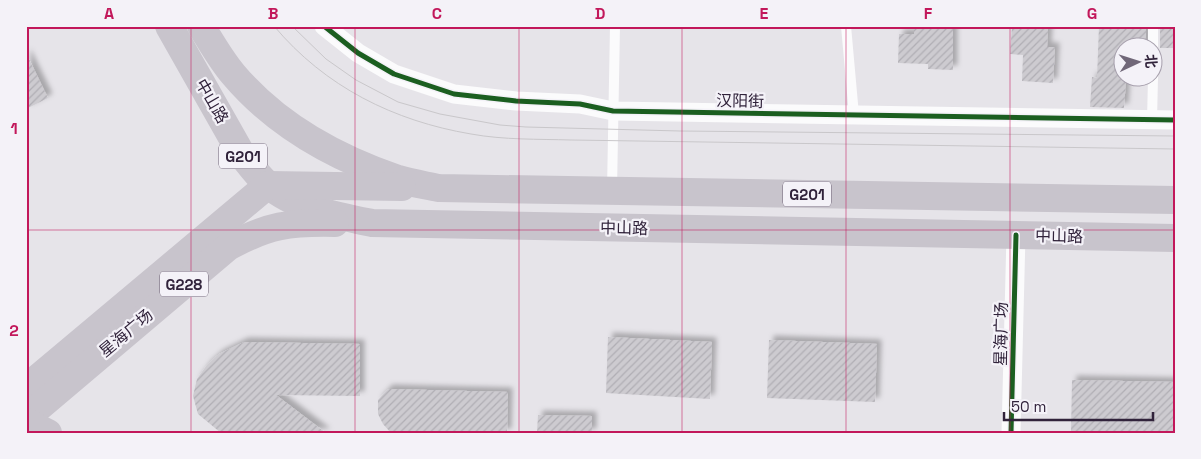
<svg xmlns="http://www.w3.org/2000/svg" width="1201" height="459" font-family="'Space Grotesk','Noto Sans SC',sans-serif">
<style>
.building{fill:url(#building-hatch);filter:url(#shadow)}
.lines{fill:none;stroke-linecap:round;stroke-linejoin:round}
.service{stroke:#fbfbfc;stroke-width:10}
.minor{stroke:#fbfbfc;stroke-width:19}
.trunk{stroke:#c8c4cc;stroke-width:28}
.tram{stroke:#c9c7ca;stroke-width:1}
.cycleway-casing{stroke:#f4f2f8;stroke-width:8}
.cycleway{stroke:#1b5e20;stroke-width:5}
.grid{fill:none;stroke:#c2185b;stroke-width:1;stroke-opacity:0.55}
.labels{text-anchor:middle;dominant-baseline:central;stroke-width:4.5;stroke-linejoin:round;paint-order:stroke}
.shield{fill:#f4f2f8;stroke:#6c6174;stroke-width:1}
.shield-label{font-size:15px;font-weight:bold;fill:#31233b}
.street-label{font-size:16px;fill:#31233b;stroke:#f4f2f8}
.neatline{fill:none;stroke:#c2185b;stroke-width:2}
.grid-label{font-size:16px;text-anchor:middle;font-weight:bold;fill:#c2185b}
</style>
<defs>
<pattern id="building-hatch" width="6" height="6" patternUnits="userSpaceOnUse" patternTransform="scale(1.25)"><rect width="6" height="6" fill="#cdcbd0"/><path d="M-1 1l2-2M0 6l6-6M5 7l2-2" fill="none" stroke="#b0aeb4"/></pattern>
<filter id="shadow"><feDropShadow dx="4.5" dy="-4.5" stdDeviation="2.5" flood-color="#0004"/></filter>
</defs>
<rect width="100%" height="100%" fill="#e6e4e9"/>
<g class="building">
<polygon points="914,26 953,26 953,70 928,69 928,64 898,63 899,34 914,34"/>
<polygon points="1012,26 1048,28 1047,47 1055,47 1053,83 1022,81 1023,55 1010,54"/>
<polygon points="1099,26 1146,26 1146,48 1124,48 1124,80 1126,80 1124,108 1090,107 1092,77 1097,78"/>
<rect x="1160" y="26" width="15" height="22"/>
<polygon points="26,53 48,98 26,109"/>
<polygon points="608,337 712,342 710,399 606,393"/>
<polygon points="769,340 877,344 875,402 767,398"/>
<polygon points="244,342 360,344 360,396 276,395 326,433 221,433 198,414 193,396 197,379 207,365 219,354"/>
<polygon points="1072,380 1175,382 1175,433 1071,433"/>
<polygon points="388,389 508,392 507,433 391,433 383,424 378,414 378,400"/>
<polygon points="538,415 592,416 592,433 537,433"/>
</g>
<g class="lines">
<g class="service">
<polyline points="846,26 854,115"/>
<polyline points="1153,48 1153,26"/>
<polyline points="1152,120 1153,78"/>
<polyline points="612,190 615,26"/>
</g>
<g class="minor">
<polyline points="324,26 358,53 394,74 454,94 516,101 580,104 613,111 1175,120"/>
<polyline points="1011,433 1016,235"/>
</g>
<g class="trunk">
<path d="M169,26L242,155C250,165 258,176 267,184C295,208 337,216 372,223L1175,238"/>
<path d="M201,26C211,42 221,60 233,74C275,124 336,158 398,179C411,183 425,185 439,188L1175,200"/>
<polyline points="26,388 268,185 402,187"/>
<path d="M26,418L228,247C268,225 290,222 335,223"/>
<polyline points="26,422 48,433"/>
</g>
<g class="tram">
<path d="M274,26C325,87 394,121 471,134C504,140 538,139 571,140L1175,149"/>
<polyline points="292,26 326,59 356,80 398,102 440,114 500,125 526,127 680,131 1175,136"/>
</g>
<defs>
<g id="cycleway">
<polyline points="324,26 358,53 394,74 454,94 516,101 580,104 613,111 1175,120"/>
<polyline points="1011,433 1016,235"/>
</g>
</defs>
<use href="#cycleway" class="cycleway-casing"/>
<use href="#cycleway" class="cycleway"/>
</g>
<path class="grid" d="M191,26V433M355,26V433M519,26V433M682,26V433M846,26V433M1010,26V433M26,230H1175"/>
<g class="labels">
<g class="shield">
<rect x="219" y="143.5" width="48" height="25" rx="4"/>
<rect x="783" y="181.5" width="48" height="25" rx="4"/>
<rect x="160" y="271.5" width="48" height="25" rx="4"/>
</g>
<g class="shield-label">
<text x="243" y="156">G201</text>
<text x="807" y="194">G201</text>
<text x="184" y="284">G228</text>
</g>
<g class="street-label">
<text transform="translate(212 101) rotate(60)">中山路</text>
<text transform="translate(740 101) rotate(1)">汉阳街</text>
<text transform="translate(624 228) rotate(1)">中山路</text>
<text transform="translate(1059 236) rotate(1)">中山路</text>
<text transform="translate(126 333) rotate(-40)">星海广场</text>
<text transform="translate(1001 334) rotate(-89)">星海广场</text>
</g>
</g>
<rect width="1201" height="459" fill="none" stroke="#f4f2f8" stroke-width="55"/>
<g transform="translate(1138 62) rotate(86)"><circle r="24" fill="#f4f2f8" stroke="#a69fac"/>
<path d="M0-4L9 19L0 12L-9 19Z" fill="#706778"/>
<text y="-8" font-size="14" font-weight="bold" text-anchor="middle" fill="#31233b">北</text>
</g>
<path d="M1004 412v8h149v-8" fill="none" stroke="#31233b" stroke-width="2.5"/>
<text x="1011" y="412" font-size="15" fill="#31233b" stroke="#f4f2f8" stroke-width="4" paint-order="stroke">50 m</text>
<rect x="28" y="28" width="1146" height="404" class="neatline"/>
<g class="grid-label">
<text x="109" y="19">A</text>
<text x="273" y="19">B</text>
<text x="437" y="19">C</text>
<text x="600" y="19">D</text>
<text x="764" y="19">E</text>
<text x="928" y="19">F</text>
<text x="1092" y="19">G</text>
<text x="14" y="134">1</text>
<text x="14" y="336">2</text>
</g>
</svg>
